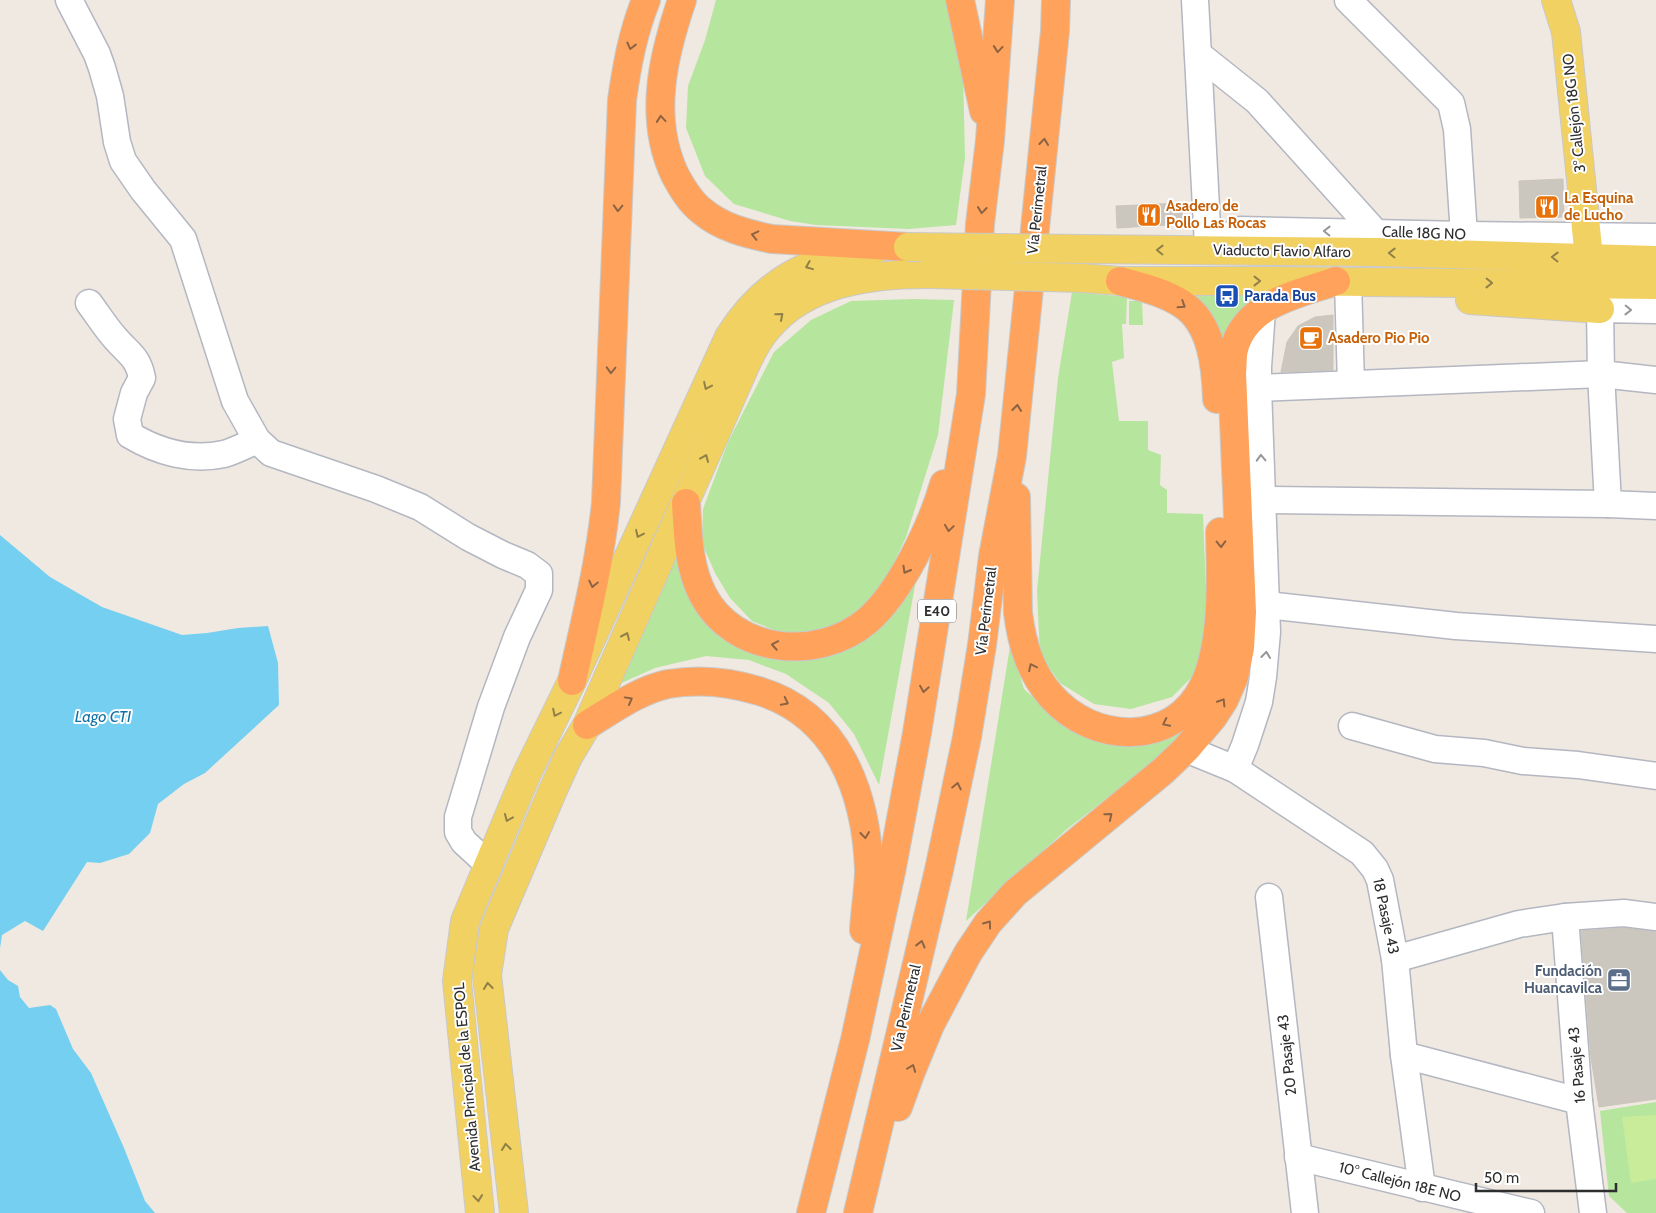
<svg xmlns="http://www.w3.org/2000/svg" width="1656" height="1213" font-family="Cabin,sans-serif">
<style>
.green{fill:#b6e59e}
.pitch{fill:#c9ec9a}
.water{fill:#75cff0}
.building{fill:#cbc7bf;stroke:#cbc5ba}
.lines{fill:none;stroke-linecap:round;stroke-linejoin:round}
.minor-casing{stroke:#b4b7c1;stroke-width:29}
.major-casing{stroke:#c9c9c9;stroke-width:30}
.highway-casing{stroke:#c9c9c9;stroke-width:30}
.minor{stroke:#fff;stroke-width:26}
.major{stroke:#f2d163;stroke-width:28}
.highway{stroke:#ffa35c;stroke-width:28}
.major-bridge-casing{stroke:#c9c9c9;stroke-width:30;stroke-linecap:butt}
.major-bridge{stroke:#f2d163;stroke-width:28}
.oneway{stroke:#8c6343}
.oneway2{stroke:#969696}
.oneway3{stroke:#908048}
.labels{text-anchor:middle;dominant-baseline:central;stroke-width:4;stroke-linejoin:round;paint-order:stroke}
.shield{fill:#fff;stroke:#6d6d6d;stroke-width:1}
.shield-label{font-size:14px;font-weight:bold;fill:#2e2e2e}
.street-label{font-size:15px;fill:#2e2e2e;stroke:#fff}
.food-label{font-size:15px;font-weight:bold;fill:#c56008;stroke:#fff;text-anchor:start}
.transit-label{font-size:15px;font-weight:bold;fill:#164399;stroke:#fff;text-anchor:start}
.service-label{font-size:15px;font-weight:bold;fill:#4e5e75;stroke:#fff;text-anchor:end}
.water-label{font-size:16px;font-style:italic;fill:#0d6fa3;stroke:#fff}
</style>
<rect width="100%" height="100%" fill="#efe9e1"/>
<g class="green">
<polygon points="716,0 949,0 963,72 965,158 956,225 909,229 816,225 790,221 734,204 705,176 686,128 688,86 705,40"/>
<polygon points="1072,292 1127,297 1126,324 1122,324 1124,358 1112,362 1119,421 1148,421 1148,450 1161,455 1160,485 1167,490 1167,513 1203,514 1208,646 1195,674 1172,697 1131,709 1094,704 1060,683 1040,655 1037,591 1058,378"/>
<polygon points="1262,295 1226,356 1191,296"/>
<polygon points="913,299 954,300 938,435 906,537 882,589 861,612 824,633 784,634 752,621 730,598 715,573 702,543 703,509 728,442 774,352 811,320 851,301"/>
<polygon points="1129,301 1142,301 1143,325 1129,325"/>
<polygon points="673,545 687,584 749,643 875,627 898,610 918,569 879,785 854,734 829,703 786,674 749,660 706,656 655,668 617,685"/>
<polygon points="1012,634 1014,657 1024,689 1061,723 1113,742 1202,712 1180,741 1066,830 966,921"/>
<polygon points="1656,1102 1656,1213 1627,1213 1609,1196 1600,1111"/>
</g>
<polygon class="pitch" points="1656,1115 1656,1179 1631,1183 1622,1117"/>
<g class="water">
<polygon points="0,535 50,577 102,607 182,635 207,633 238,628 268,626 278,663 279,705 205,773 184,784 158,804 150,833 129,854 100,863 87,862 43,931 25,921 2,935 0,948"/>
<polygon points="0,970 8,980 18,986 20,997 29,1008 50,1005 56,1009 73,1049 91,1073 124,1148 145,1201 155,1213 0,1213"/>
</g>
<g class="building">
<polygon points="1563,179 1564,217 1520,218 1519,181"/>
<polygon points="1182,203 1183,224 1117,228 1116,206"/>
<polygon points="1333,315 1333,370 1281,372 1287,342 1298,326 1315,317"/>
<polygon points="1624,928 1656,932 1656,1099 1599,1107 1591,1058 1581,931"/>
</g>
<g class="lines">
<defs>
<g id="minor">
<polyline points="69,0 97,54 102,68 110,96 117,142 123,161 143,190 183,239 235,401 257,440 271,453 376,489 420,507 468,537 503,555 527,565 539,574 539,590 517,637 491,707 458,817 458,832 464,842 489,865"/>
<polyline points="1195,0 1208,245"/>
<polyline points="1348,0 1451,103 1457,129 1464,235"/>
<polyline points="1198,54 1257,101 1375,232"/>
<polyline points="1197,250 1241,230 1464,235 1656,237"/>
<polyline points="1348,282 1351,384"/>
<path d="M89,303C98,315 106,328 116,339C129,354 138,357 142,378L134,393L127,419L130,435C158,452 191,461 224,454C235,451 246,445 257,440"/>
<polyline points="1258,388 1601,374 1656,380"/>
<polyline points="1262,500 1608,504 1656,506"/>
<polyline points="1608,504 1601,374 1600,309 1656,310"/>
<polyline points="1267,605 1456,626 1656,639"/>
<polyline points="1352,726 1435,749 1484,753 1523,761 1578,765 1656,776"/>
<polyline points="1186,749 1235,769 1362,853 1375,869 1380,880 1395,959 1404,1055 1422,1188"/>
<polyline points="1235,769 1245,745 1259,702 1263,677 1267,632 1258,388 1258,367 1262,310"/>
<polyline points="1269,897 1305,1213"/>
<polyline points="1565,917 1579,1101 1593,1213"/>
<polyline points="1395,959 1519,924 1565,917 1624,913 1656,917"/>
<polyline points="1404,1055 1579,1101"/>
<polyline points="1298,1157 1531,1213"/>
</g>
<g id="major">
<polyline points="1556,0 1566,32 1589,258"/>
<polyline points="1084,249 1377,252 1656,260"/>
<polyline points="1082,278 1120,281 1276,281 1656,285"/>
<polyline points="1470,300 1600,309"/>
<path d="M480,1213L457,981L465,921L527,773L572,681L729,337C764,281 809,258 874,250"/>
<path d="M514,1213L487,975L494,929L553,790L568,757L587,725L745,366C751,353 757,340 767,329C806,282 870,274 928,274"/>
</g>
<g id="highway">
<path d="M682,0C663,56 648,118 675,175C682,188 690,202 702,211C722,228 748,234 772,239L908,247"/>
<polyline points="960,0 984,111"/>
<path d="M1120,281C1141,287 1164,292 1182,304C1212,323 1216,367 1217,399"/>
<path d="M1016,497L1018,613C1022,644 1030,672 1051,696C1093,744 1174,748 1204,685C1224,643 1221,577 1220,532"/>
<path d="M686,503C688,534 688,566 703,595C734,654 818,662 867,621C900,593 932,526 944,484"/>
<path d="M572,681C585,622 600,563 606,502L622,100C627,65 633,32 646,0"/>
<path d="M587,725C612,710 639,690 668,684C698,679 730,682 759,691C838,715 866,792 869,869C869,889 865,910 864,930"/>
<path d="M898,1107L910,1074L930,1025L968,953L988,923L1015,893L1163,771L1186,749L1213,717L1224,700L1234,677L1240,648L1242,612L1232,373C1233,365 1232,357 1234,349C1246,303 1298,294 1336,281"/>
<polyline points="811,1213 855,1040 892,867 917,733 971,394 980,224 990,140 1000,0"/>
<polyline points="858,1213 939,870 967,737 982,645 993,556 1012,456 1055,31 1056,0"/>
</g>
</defs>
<use href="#minor" class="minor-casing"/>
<use href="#major" class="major-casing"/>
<use href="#highway" class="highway-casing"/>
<use href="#minor" class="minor"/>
<use href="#major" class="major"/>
<use href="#highway" class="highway"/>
<defs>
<g id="major-bridge">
<polyline points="908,247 1084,249"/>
<polyline points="928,274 1082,278"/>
</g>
</defs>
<use href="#major-bridge" class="major-bridge-casing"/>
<use href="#major-bridge" class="major-bridge"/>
</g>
<defs><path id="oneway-chevron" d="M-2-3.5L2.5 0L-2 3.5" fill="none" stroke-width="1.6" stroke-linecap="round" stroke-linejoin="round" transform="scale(1.25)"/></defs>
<g class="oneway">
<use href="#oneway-chevron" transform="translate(631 46) rotate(104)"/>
<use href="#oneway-chevron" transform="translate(998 49) rotate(95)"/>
<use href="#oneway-chevron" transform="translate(661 119) rotate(-95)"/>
<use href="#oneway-chevron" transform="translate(1044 142) rotate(-84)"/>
<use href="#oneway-chevron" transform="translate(618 208) rotate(92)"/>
<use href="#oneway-chevron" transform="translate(982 210) rotate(96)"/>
<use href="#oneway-chevron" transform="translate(755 235) rotate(-167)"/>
<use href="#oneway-chevron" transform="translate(1182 305) rotate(33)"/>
<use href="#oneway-chevron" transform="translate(611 370) rotate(92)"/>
<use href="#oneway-chevron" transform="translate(1017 408) rotate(-84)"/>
<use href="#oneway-chevron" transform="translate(949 528) rotate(98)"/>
<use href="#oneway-chevron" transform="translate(1221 544) rotate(89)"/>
<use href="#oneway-chevron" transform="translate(906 570) rotate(120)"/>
<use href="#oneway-chevron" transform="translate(593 584) rotate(102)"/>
<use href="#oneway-chevron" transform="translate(775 645) rotate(-170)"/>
<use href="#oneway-chevron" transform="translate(1032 667) rotate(-116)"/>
<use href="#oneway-chevron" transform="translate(924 689) rotate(99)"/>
<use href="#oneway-chevron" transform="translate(629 700) rotate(-29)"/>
<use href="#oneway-chevron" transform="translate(785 702) rotate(27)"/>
<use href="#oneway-chevron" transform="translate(1222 702) rotate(-58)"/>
<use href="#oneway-chevron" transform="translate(1166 723) rotate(154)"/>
<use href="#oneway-chevron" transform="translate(957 786) rotate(-78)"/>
<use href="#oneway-chevron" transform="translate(1109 816) rotate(-40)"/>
<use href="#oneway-chevron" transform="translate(865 835) rotate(83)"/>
<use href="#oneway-chevron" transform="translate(988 924) rotate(-54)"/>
<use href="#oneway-chevron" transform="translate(921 944) rotate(-76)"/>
<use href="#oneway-chevron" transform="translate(912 1068) rotate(-69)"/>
</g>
<g class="oneway2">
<use href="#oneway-chevron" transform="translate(1327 231) rotate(-179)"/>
<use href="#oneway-chevron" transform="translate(1628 310) rotate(1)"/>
<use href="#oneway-chevron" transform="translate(1261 458) rotate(-92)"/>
<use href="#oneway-chevron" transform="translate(1266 655) rotate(-84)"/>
</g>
<g class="oneway3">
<use href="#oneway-chevron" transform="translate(1160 250) rotate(-179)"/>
<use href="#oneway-chevron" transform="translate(1392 253) rotate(-179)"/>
<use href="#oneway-chevron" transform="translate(1555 257) rotate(-179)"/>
<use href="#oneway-chevron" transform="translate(809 266) rotate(158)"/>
<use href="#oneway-chevron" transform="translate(1257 281)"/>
<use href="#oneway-chevron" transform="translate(1489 283) rotate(1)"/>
<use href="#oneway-chevron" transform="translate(780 316) rotate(-41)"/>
<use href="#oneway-chevron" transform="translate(707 386) rotate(115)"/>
<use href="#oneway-chevron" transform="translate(705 458) rotate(-67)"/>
<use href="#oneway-chevron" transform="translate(639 534) rotate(115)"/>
<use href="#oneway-chevron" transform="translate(626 636) rotate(-66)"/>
<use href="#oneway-chevron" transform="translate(556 713) rotate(116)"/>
<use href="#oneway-chevron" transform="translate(508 818) rotate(113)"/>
<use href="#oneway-chevron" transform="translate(488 986) rotate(-96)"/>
<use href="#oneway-chevron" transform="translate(506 1147) rotate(-96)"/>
<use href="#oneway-chevron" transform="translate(478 1198) rotate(84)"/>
</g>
<defs>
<symbol id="restaurant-square" viewBox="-11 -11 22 22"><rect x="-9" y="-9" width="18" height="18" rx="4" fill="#e8710a" stroke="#fff"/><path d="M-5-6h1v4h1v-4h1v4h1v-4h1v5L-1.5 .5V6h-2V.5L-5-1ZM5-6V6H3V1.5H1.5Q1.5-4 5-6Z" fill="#fff"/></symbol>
<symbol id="bus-square" viewBox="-11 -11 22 22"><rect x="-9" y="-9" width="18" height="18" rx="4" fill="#1a4fb4" stroke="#fff"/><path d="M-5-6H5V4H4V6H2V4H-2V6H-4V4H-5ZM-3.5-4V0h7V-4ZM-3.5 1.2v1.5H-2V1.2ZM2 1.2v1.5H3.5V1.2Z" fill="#fff"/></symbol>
<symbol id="cafe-square" viewBox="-11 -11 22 22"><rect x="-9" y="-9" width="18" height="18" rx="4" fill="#e8710a" stroke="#fff"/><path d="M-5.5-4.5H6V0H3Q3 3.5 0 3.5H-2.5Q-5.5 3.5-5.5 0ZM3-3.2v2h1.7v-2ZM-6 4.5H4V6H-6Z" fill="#fff"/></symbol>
<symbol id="office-square" viewBox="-11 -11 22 22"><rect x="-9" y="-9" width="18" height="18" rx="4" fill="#5c6f8a" stroke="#fff"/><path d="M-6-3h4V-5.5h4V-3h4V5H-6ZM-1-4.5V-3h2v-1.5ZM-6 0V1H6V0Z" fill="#fff"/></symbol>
</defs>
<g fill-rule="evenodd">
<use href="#restaurant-square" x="1533" y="193" width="28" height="28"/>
<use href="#restaurant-square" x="1135" y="201" width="28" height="28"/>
<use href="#bus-square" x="1213" y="282" width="28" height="28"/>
<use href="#cafe-square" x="1297" y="324" width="28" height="28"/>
<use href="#office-square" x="1605" y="966" width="28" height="28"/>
</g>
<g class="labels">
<rect class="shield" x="918" y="599.5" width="38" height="23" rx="4"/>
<g class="shield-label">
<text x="937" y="611">E40</text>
</g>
<g class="street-label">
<text transform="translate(1574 113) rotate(-96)">3° Callejón 18G NO</text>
<text transform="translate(1037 210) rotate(-84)">Vía Perimetral</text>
<text transform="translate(1424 233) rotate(2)">Calle 18G NO</text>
<text transform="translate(1282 251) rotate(1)">Viaducto Flavio Alfaro</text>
<text transform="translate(986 611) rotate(-83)">Vía Perimetral</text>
<text transform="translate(1386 916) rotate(78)">18 Pasaje 43</text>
<text transform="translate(906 1008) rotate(-77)">Vía Perimetral</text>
<text transform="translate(1287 1055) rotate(-96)">20 Pasaje 43</text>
<text transform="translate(1577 1065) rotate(-95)">16 Pasaje 43</text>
<text transform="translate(467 1077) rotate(-95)">Avenida Principal de la ESPOL</text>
<text transform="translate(1400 1182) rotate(14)">10° Callejón 18E NO</text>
</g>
<g class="food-label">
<text x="1564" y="198">La Esquina<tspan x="1564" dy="17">de Lucho</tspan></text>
<text x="1166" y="206">Asadero de<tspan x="1166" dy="17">Pollo Las Rocas</tspan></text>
<text x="1328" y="338">Asadero Pio Pio</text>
</g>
<g class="transit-label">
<text x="1244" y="296">Parada Bus</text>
</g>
<g class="service-label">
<text x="1602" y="971">Fundación<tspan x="1602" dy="17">Huancavilca</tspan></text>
</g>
<g class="water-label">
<text x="103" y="716">Lago CTI</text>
</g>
</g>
<path d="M1476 1183v8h140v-8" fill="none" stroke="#2e2e2e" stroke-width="2.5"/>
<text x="1484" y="1183" font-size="15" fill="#2e2e2e" stroke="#ffffff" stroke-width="4" paint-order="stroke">50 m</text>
</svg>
